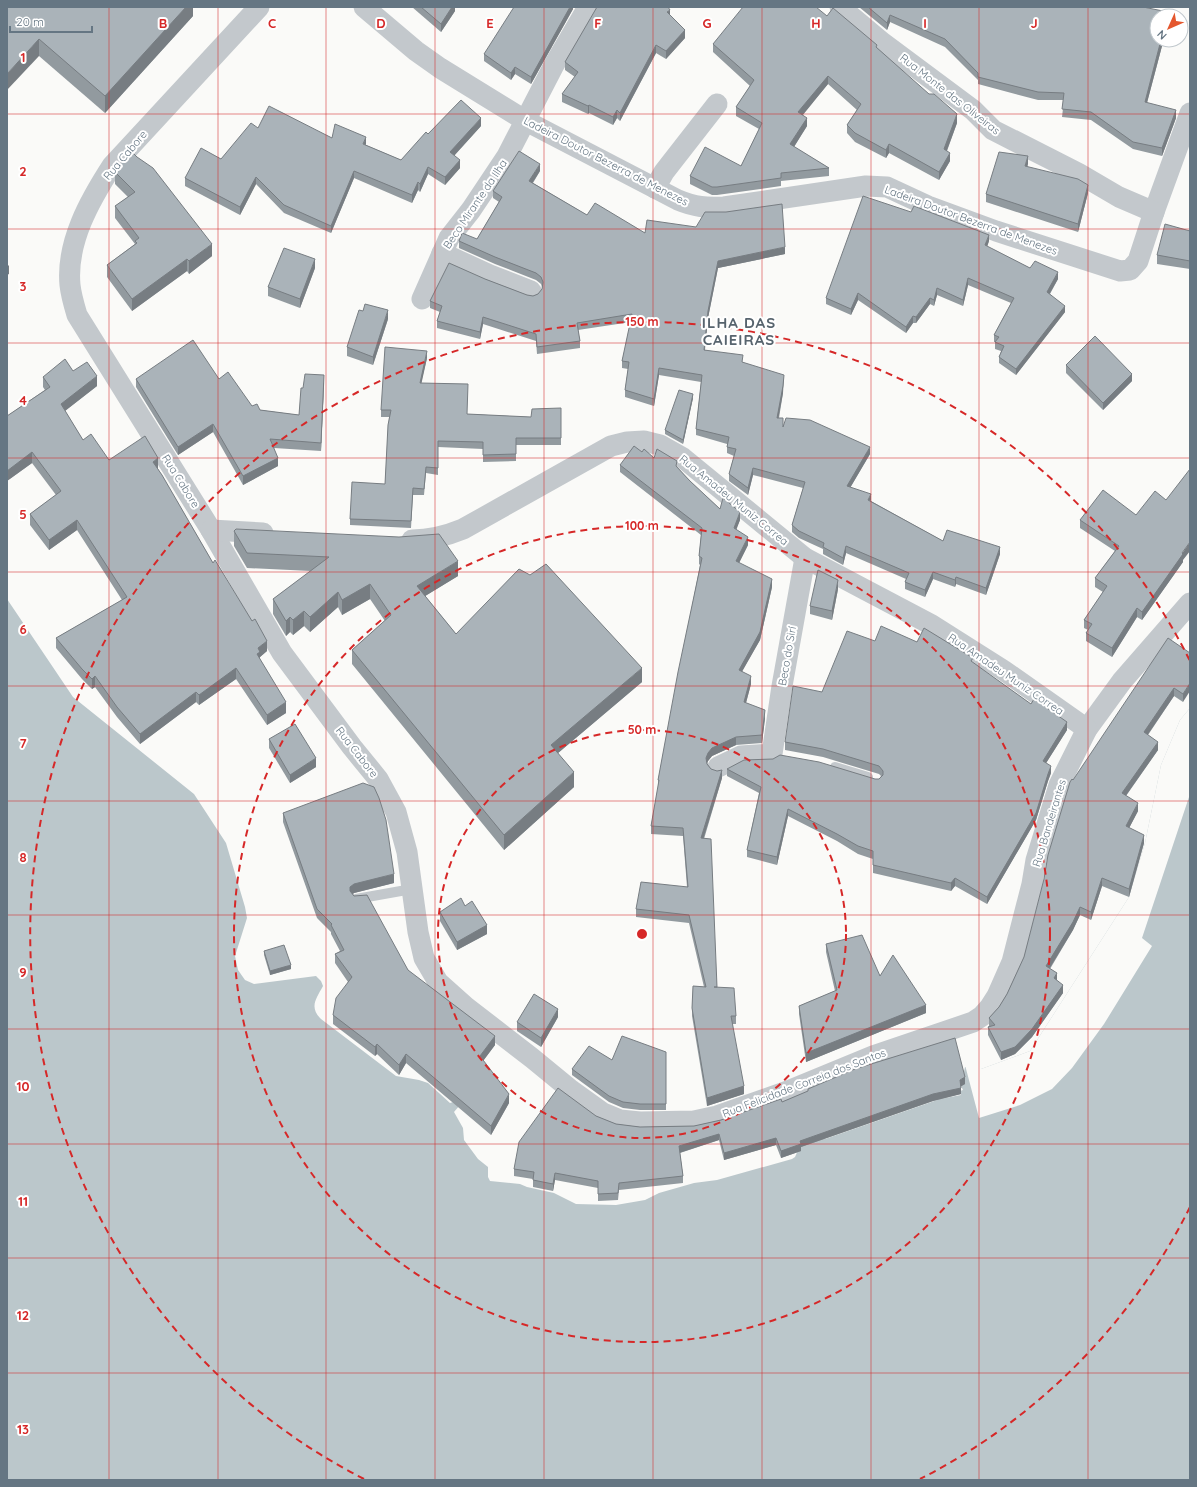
<svg xmlns="http://www.w3.org/2000/svg" width="1197" height="1487" font-family="Quicksand,sans-serif">
<style>
.water{fill:#bbc7cb}
.pier{fill:#fafaf8}
.lines{fill:none;stroke-linecap:round;stroke-linejoin:round}
.service{stroke:#c3c8cc;stroke-width:10}
.minor{stroke:#c3c8cc;stroke-width:21}
.wall{fill:#929a9f}
.shaded-wall{fill:#777d82}
.building{fill:#aab3b9;stroke:#777d82}
.grid{fill:none;stroke:#d62828;stroke-width:1;stroke-opacity:0.55}
.ring{fill:none;stroke:#d62828;stroke-width:2;stroke-dasharray:7 5}
.labels{text-anchor:middle;dominant-baseline:central;stroke-width:4;stroke-linejoin:round;paint-order:stroke}
.street-label{font-size:11px;fill:#657683;stroke:#fff}
.district-label{font-size:15px;font-weight:bold;letter-spacing:1px;fill:#57646e;stroke:#fff}
.grid-label{font-size:13px;text-anchor:middle;font-weight:bold;fill:#d62828;stroke:#fff;stroke-width:4;stroke-linejoin:round;paint-order:stroke}
.centre{fill:#d62828;stroke:#fff;stroke-width:2}
.ring-label{font-size:12px;text-anchor:middle;font-weight:bold;fill:#d62828;stroke:#fff;stroke-width:4;stroke-linejoin:round;paint-order:stroke}
</style>
<rect width="100%" height="100%" fill="#fafaf8"/>
<path class="water" d="M7,599L73,697L194,794L226,843L245,907L247,918L235,956L238,970L245,980L254,984L316,976L321,981L323,986C316,999 309,1007 321,1019L396,1076L419,1080L428,1083L450,1103L466,1098L454,1112L463,1128L464,1140L478,1159L488,1167V1177L490,1181L520,1184L527,1187L554,1193L576,1204L616,1205L645,1200L659,1193L694,1183L717,1180L792,1159L795,1157L800,1146L819,1137L825,1139L940,1099L961,1095L960,1091L963,1090L961,1086L965,1067L981,1069L1030,1051L1129,897L1145,843L1161,765L1180,720L1190,708V1480H7Z"/>
<polygon class="pier" points="1190,708 1190,794 1142,938 1152,946 1104,1024 1072,1068 1052,1089 1020,1105 979,1118 965,1065 981,1067 981,1069 1030,1051 1129,897 1145,843 1161,765 1180,720"/>
<g class="lines">
<g class="service">
<polyline points="835,767 868,777"/>
<polyline points="356,899 412,889"/>
</g>
<g class="minor">
<path d="M259,7L112,166C90,200 66,242 70,285C71,295 74,305 77,315L211,530L282,653L352,747L378,779L396,812L407,852L418,932L424,958L438,982L466,1007L532,1058L571,1090L603,1113L620,1120L640,1122L694,1121L717,1116L788,1091L873,1056L973,1022L982,1016L990,1007L997,996L1012,962L1032,884L1036,860L1059,785L1087,729L1122,681L1190,603"/>
<path d="M364,7L416,51L440,68L526,121L678,200C695,207 706,208 724,207L866,186L887,187L928,206L996,231L1120,271L1130,270L1138,261L1154,212L1190,113"/>
<polyline points="840,7 883,43 973,110 993,130 1078,173 1119,197 1154,212"/>
<polyline points="655,188 664,172 717,104"/>
<polyline points="442,253 490,275 531,291"/>
<polyline points="422,299 449,238 471,210 507,156 554,65 588,7"/>
<polyline points="211,530 263,533"/>
<path d="M412,540C430,540 446,536 463,529L611,446L627,442L644,441L660,445L683,458L805,558L932,625L1003,670L1087,729"/>
<polyline points="718,767 741,756 772,754 782,686 805,558"/>
</g>
</g>
<g class="wall">
<polygon points="7,7 193,7 193,16 105,113 39,56"/>
<polygon points="412,7 455,7 455,11 441,32"/>
<polygon points="573,7 573,9 531,84 515,74 511,80 484,61 484,54"/>
<polygon points="859,7 1143,7 1163,16 1157,40 1162,40 1162,46 1147,103 1176,118 1162,156 1133,149 1091,120 1062,117 1064,100 1038,100 978,84 978,80 945,47 890,22 887,30"/>
<polygon points="670,15 685,38 666,59 656,53 620,121 617,118 613,125 589,113 588,114 562,102 562,94 575,77 565,70 565,62 591,19"/>
<polygon points="827,16 877,48 957,123 947,151 950,161 939,180 889,153 886,158 855,142 847,133 847,125 857,110 828,84 802,115 807,126 794,147 829,168 829,176 781,181 781,186 717,195 712,195 690,184 690,176 741,166 759,129 736,116 736,107 750,86 713,52 713,44"/>
<polygon points="481,126 454,156 460,168 445,185 428,174 420,192 418,190 412,203 354,178 331,233 284,213 256,184 240,215 185,186 185,178 221,159 258,128 332,138 366,145 401,160 428,134"/>
<polygon points="1028,164 1027,167 1088,193 1078,232 986,202 986,194"/>
<polygon points="540,171 533,183 587,215 645,233 785,254 718,268 708,318 705,350 743,363 783,393 779,418 783,427 870,454 850,488 871,501 943,541 1000,554 986,595 956,584 955,587 933,579 925,597 905,589 905,582 906,579 846,553 843,565 823,554 823,549 799,538 792,532 792,525 803,488 753,475 748,495 729,481 729,474 734,456 727,453 727,444 696,435 696,429 701,382 659,375 654,406 625,397 625,390 628,369 622,368 622,361 631,322 578,330 580,341 580,348 537,354 536,341 483,324 480,339 437,328 437,321 440,312 430,308 430,301 485,279 527,295 533,296 538,294 542,289 542,287 541,284 536,280 495,264 459,248 459,241 477,239 499,202 493,198 493,191"/>
<polygon points="115,172 212,256 189,274 187,271 132,311 107,277 107,265 135,244 115,218 115,206 128,197 115,184"/>
<polygon points="1190,231 1190,269 1157,264 1157,255"/>
<polygon points="989,241 987,247 1030,268 1058,279 1050,294 1065,312 1016,375 999,363 999,357 1001,351 995,349 995,342 994,342 994,335 1011,303 968,285 963,306 937,295 934,306 930,304 916,323 913,323 906,333 858,300 851,315 826,304 826,298"/>
<polygon points="315,268 300,308 268,296 268,287"/>
<polygon points="388,319 373,365 347,356 347,347"/>
<polygon points="427,358 421,383 467,414 531,417 561,408 561,445 516,445 516,461 483,462 483,449 438,447 438,475 426,473 424,495 413,495 411,528 350,525 350,519 385,484 389,417 381,417 381,410"/>
<polygon points="1066,365 1132,381 1103,410 1066,373"/>
<polygon points="73,371 97,386 65,411 83,440 109,460 158,468 158,469 213,563 267,651 260,657 260,659 286,713 267,725 236,679 199,705 196,702 140,744 117,717 95,687 92,689 82,679 56,648 56,638 122,600 77,530 49,550 30,525 30,514 56,495 32,463 7,481 7,416 45,390 43,387 43,377"/>
<polygon points="136,379 219,379 252,406 260,410 299,415 303,388 324,383 321,451 274,448 278,466 243,485 213,432 178,455 136,387"/>
<polygon points="693,398 683,444 665,434 665,430"/>
<polygon points="654,458 677,467 690,481 720,509 740,520 736,529 748,545 739,563 772,587 760,640 742,671 751,684 746,703 765,718 762,743 736,745 712,756 708,761 707,763 711,769 722,778 704,839 717,987 736,1016 736,1024 732,1024 744,1094 707,1106 692,1016 693,986 704,987 689,923 636,917 636,909 687,887 683,836 651,834 651,826 658,788 658,780 700,565 699,564 699,556 701,535 620,472 620,465"/>
<polygon points="1080,520 1183,560 1183,562 1142,620 1137,617 1112,657 1086,641 1086,633 1088,630 1084,628 1084,620 1103,592 1095,587 1095,578 1115,551 1080,528"/>
<polygon points="234,531 458,576 425,596 456,634 642,682 558,753 574,787 504,850 352,664 352,650 385,621 370,599 342,615 338,607 310,632 304,626 293,635 290,632 286,636 273,614 273,599 311,571 247,568 234,546"/>
<polygon points="838,589 832,620 810,614 810,606"/>
<polygon points="875,641 917,642 973,663 1067,730 1046,763 1051,773 1048,781 1036,820 987,904 955,886 951,891 873,873 873,859 858,854 837,841 788,816 777,865 747,857 747,850 759,793 727,776 727,769 875,779 879,779 881,776 879,774 823,757 785,750 785,742 822,692"/>
<polygon points="1190,653 1183,702 1174,696 1148,735 1158,750 1126,796 1138,811 1129,828 1144,843 1129,897 1102,886 1091,920 1080,915 1073,930 1050,969 1057,981 1063,993 1032,1037 1015,1054 1001,1060 988,1035 988,1027 989,1026 989,1018 999,1007 1007,994 1024,957 1073,780"/>
<polygon points="269,739 316,767 290,783 269,748"/>
<polygon points="283,813 394,883 354,893 353,894 408,970 495,1045 483,1061 509,1103 491,1135 406,1063 399,1075 377,1054 375,1056 333,1024 333,1015 348,982 335,963 335,954 340,951 331,934 331,932 317,918 283,822"/>
<polygon points="465,906 487,934 457,950 440,921 440,912"/>
<polygon points="826,944 880,976 926,1013 806,1062 799,1014 799,1006 835,991 826,952"/>
<polygon points="264,951 291,969 270,975 264,955"/>
<polygon points="558,1017 541,1047 517,1031 517,1022"/>
<polygon points="666,1052 666,1110 640,1110 623,1108 609,1102 572,1075 572,1069 612,1060"/>
<polygon points="965,1084 961,1086 961,1094 933,1101 801,1147 801,1151 781,1158 776,1145 724,1160 719,1140 680,1153 683,1176 683,1183 619,1190 618,1200 598,1201 598,1188 555,1180 553,1191 533,1187 533,1179 514,1176 514,1169 596,1116 616,1124 640,1127 694,1126 721,1120 782,1102 808,1092 808,1089"/>
</g>
<g class="shaded-wall">
<polygon points="186,7 193,7 193,16 105,113 105,96"/>
<polygon points="452,7 455,7 455,11 441,32 441,24"/>
<polygon points="570,7 573,7 573,9 531,84 531,77"/>
<polygon points="670,10 670,18 667,12"/>
<polygon points="890,15 890,22 887,30 887,23"/>
<polygon points="685,30 685,38 666,59 666,51"/>
<polygon points="39,39 39,56 7,90 7,74"/>
<polygon points="1161,40 1162,46 1145,110 1145,102"/>
<polygon points="656,45 656,53 620,121 620,113"/>
<polygon points="515,67 515,74 511,80 511,73"/>
<polygon points="828,76 828,84 798,121 798,112"/>
<polygon points="589,105 589,113 588,114 588,106"/>
<polygon points="617,110 617,118 613,125 613,117"/>
<polygon points="1176,110 1176,118 1162,156 1162,148"/>
<polygon points="957,114 957,123 944,158 944,149"/>
<polygon points="481,118 481,126 450,160 450,152"/>
<polygon points="807,118 807,126 790,153 790,144"/>
<polygon points="366,137 366,145 363,144"/>
<polygon points="889,144 889,153 886,158 886,150"/>
<polygon points="950,153 950,161 939,180 939,172"/>
<polygon points="1028,156 1028,164 1025,174 1025,166"/>
<polygon points="460,160 460,168 445,185 445,177"/>
<polygon points="540,164 540,171 529,188 529,181"/>
<polygon points="428,167 428,174 420,192 420,184"/>
<polygon points="354,171 354,178 331,233 331,226"/>
<polygon points="256,177 256,184 240,215 240,207"/>
<polygon points="418,182 418,190 412,203 412,195"/>
<polygon points="1088,185 1088,193 1078,232 1078,224"/>
<polygon points="989,235 989,241 985,252 985,245"/>
<polygon points="212,244 212,256 189,274 189,261"/>
<polygon points="785,247 785,254 718,268 708,318 704,357 704,350 708,311 718,261"/>
<polygon points="187,259 187,271 132,311 132,299"/>
<polygon points="315,259 315,268 300,308 300,299"/>
<polygon points="9,265 9,274 7,275 7,267"/>
<polygon points="1058,272 1058,279 1047,298 1047,292"/>
<polygon points="968,278 968,285 963,306 963,300"/>
<polygon points="937,288 937,295 934,306 934,300"/>
<polygon points="858,293 858,300 851,315 851,309"/>
<polygon points="930,298 930,304 916,323 916,317"/>
<polygon points="1065,306 1065,312 1016,375 1016,369"/>
<polygon points="388,310 388,319 373,365 373,357"/>
<polygon points="913,316 913,323 906,333 906,327"/>
<polygon points="483,317 483,324 480,339 480,332"/>
<polygon points="427,351 427,358 420,390 420,383"/>
<polygon points="659,368 659,375 654,406 654,399"/>
<polygon points="1132,374 1132,381 1103,410 1103,403"/>
<polygon points="324,375 324,383 321,451 321,443"/>
<polygon points="784,375 783,393 777,425 777,418"/>
<polygon points="97,376 97,386 61,414 61,404"/>
<polygon points="693,394 693,398 683,444 683,440"/>
<polygon points="213,424 213,432 178,455 178,447"/>
<polygon points="870,447 870,454 847,493 847,486"/>
<polygon points="32,452 32,463 7,481 7,471"/>
<polygon points="158,458 158,468 153,472 153,462"/>
<polygon points="278,458 278,466 243,485 243,476"/>
<polygon points="753,468 753,475 748,495 748,488"/>
<polygon points="871,494 871,501 868,500"/>
<polygon points="740,512 740,520 734,536 734,528"/>
<polygon points="77,520 77,530 49,550 49,540"/>
<polygon points="748,537 748,545 736,569 736,561"/>
<polygon points="1190,542 1190,551 1183,560 1183,562 1142,620 1142,612"/>
<polygon points="846,546 846,553 843,565 843,558"/>
<polygon points="1000,547 1000,554 986,595 986,588"/>
<polygon points="458,561 458,576 417,601 417,586"/>
<polygon points="933,572 933,579 925,597 925,590"/>
<polygon points="956,577 956,584 955,587 955,580"/>
<polygon points="772,579 772,587 760,640 739,677 739,670"/>
<polygon points="838,580 838,589 832,620 832,611"/>
<polygon points="370,584 370,599 342,615 342,600"/>
<polygon points="338,592 338,607 310,632 310,617"/>
<polygon points="1137,608 1137,617 1112,657 1112,648"/>
<polygon points="304,611 304,626 293,635 293,620"/>
<polygon points="290,617 290,632 286,636 286,621"/>
<polygon points="267,641 267,651 260,657 260,663 257,664 258,648"/>
<polygon points="236,668 236,679 199,705 199,695"/>
<polygon points="642,668 642,682 551,759 551,745"/>
<polygon points="95,676 95,687 92,689 92,679"/>
<polygon points="751,676 751,684 744,710 744,702"/>
<polygon points="1190,683 1190,691 1183,702 1183,694"/>
<polygon points="1174,688 1174,696 1144,740 1144,732"/>
<polygon points="196,692 196,702 140,744 140,734"/>
<polygon points="286,702 286,713 267,725 267,715"/>
<polygon points="765,710 765,718 762,743 762,735"/>
<polygon points="1067,722 1067,730 1043,768 1043,761"/>
<polygon points="736,737 736,745 712,756 708,761 706,766 706,758 708,753 712,748"/>
<polygon points="1158,742 1158,750 1122,801 1122,793"/>
<polygon points="316,758 316,767 290,783 290,775"/>
<polygon points="1051,766 1051,773 1048,781 1036,820 987,904 987,897"/>
<polygon points="722,770 722,778 701,846 701,838"/>
<polygon points="574,772 574,787 504,850 504,835"/>
<polygon points="1138,803 1138,811 1126,834 1126,826"/>
<polygon points="788,809 788,816 777,865 777,857"/>
<polygon points="1144,835 1144,843 1129,897 1129,889"/>
<polygon points="394,874 394,883 354,893 350,896 350,901 350,887 354,884"/>
<polygon points="955,878 955,886 951,891 951,883"/>
<polygon points="1102,878 1102,886 1091,920 1091,912"/>
<polygon points="1080,907 1080,915 1073,930 1046,974 1046,966"/>
<polygon points="487,925 487,934 457,950 457,942"/>
<polygon points="291,965 291,969 270,975 270,971"/>
<polygon points="1057,973 1057,981 1054,978"/>
<polygon points="1063,985 1063,993 1032,1037 1015,1054 1001,1060 1001,1052"/>
<polygon points="926,1005 926,1013 806,1062 806,1053"/>
<polygon points="558,1009 558,1017 541,1047 541,1038"/>
<polygon points="495,1036 495,1045 480,1065 480,1056"/>
<polygon points="377,1044 377,1054 375,1056 375,1047"/>
<polygon points="406,1054 406,1063 399,1075 399,1065"/>
<polygon points="965,1077 965,1084 960,1087 960,1080"/>
<polygon points="744,1086 744,1094 707,1106 707,1098"/>
<polygon points="961,1088 961,1094 933,1101 801,1147 801,1151 781,1158 781,1151 800,1141 933,1094"/>
<polygon points="509,1094 509,1103 491,1135 491,1126"/>
<polygon points="719,1134 719,1140 679,1153 679,1146"/>
<polygon points="776,1138 776,1145 724,1160 724,1153"/>
<polygon points="555,1173 555,1180 553,1191 553,1184"/>
</g>
<g class="building">
<polygon points="7,7 186,7 105,96 39,39 7,74"/>
<polygon points="421,7 452,7 441,24"/>
<polygon points="514,7 570,7 531,77 515,67 511,73 484,54"/>
<polygon points="597,7 668,7 670,10 667,12 685,30 666,51 656,45 620,113 617,110 613,117 589,105 588,106 562,94 578,72 565,62"/>
<polygon points="743,7 816,7 827,16 833,8 877,45 876,47 929,94 934,94 957,114 944,149 950,153 939,172 889,144 886,150 855,133 847,125 861,104 828,76 798,112 807,118 790,144 829,168 781,173 781,178 717,187 712,187 690,176 705,147 741,166 762,123 736,107 754,80 713,44"/>
<polygon points="868,7 1143,7 1163,11 1162,16 1157,16 1157,40 1161,40 1145,102 1176,110 1162,148 1133,142 1091,112 1062,109 1064,93 1038,92 978,77 978,73 945,39 890,15 887,23"/>
<polygon points="461,100 481,118 450,152 460,160 445,177 428,167 420,184 418,182 412,195 354,171 331,226 284,205 256,177 240,207 185,178 201,148 221,159 251,123 258,128 269,106 332,138 335,124 366,137 363,144 401,160 426,132 428,134"/>
<polygon points="131,151 137,157 153,168 212,244 189,261 187,259 132,299 107,265 137,243 135,241 139,238 115,206 135,192 115,172 122,161"/>
<polygon points="519,151 540,164 529,181 587,215 595,203 645,233 647,220 696,227 705,212 726,212 782,204 785,247 718,261 708,311 704,350 743,355 742,362 784,375 783,386 777,418 783,418 783,427 786,418 810,420 870,447 847,486 871,494 868,500 943,541 947,530 1000,547 986,588 956,577 955,580 933,572 925,590 905,582 909,573 846,546 843,558 823,547 824,543 799,531 792,525 805,482 753,468 748,488 729,474 736,449 727,447 729,437 696,429 702,375 659,368 654,399 625,390 629,362 622,361 632,314 577,323 580,341 537,347 536,334 483,317 480,332 437,321 442,306 430,301 449,263 485,279 527,295 533,296 538,294 542,289 543,282 541,277 536,273 495,257 459,241 462,233 477,239 502,197 493,191"/>
<polygon points="999,152 1028,156 1025,166 1078,179 1088,185 1078,224 986,194"/>
<polygon points="863,196 911,212 914,206 989,235 985,245 1030,268 1035,261 1058,272 1047,292 1065,306 1016,369 999,357 1004,346 995,342 999,337 994,335 1014,298 968,278 963,300 937,288 934,300 930,298 916,317 913,316 906,327 858,293 851,309 826,298"/>
<polygon points="1165,224 1190,231 1190,261 1157,255"/>
<polygon points="284,248 315,259 300,299 268,287"/>
<polygon points="365,304 388,310 373,357 347,347 359,310 363,311"/>
<polygon points="1095,336 1132,374 1103,403 1066,365"/>
<polygon points="193,340 219,379 228,372 252,406 257,404 260,410 299,415 301,388 303,388 305,374 324,375 321,443 270,439 278,458 243,476 213,424 178,447 136,379"/>
<polygon points="385,347 427,351 420,383 468,384 467,414 531,417 532,409 561,408 561,438 516,438 516,454 483,455 483,442 438,441 438,468 426,467 424,489 413,488 411,521 350,519 352,482 385,484 388,425 391,410 381,410"/>
<polygon points="65,359 73,371 87,362 97,376 61,404 83,440 91,434 109,460 145,436 158,458 153,462 162,475 213,563 215,560 252,621 255,619 267,641 258,648 260,652 257,654 286,702 267,715 236,668 199,695 196,692 140,734 117,707 95,676 92,679 82,669 56,638 127,597 77,520 49,540 30,514 61,491 32,452 7,471 7,416 50,387 43,377"/>
<polygon points="679,390 693,394 683,440 665,430"/>
<polygon points="634,446 642,452 644,449 654,458 657,449 677,461 676,466 690,481 720,509 723,498 740,512 734,528 748,537 736,561 772,579 760,632 739,670 751,676 744,702 765,710 762,735 736,737 712,748 708,753 706,758 707,764 711,769 717,771 722,770 701,838 711,839 717,987 714,987 734,988 736,1016 731,1016 744,1086 707,1098 692,1008 693,986 706,987 689,915 636,909 641,882 688,887 683,828 651,826 659,780 658,780 678,672 702,558 699,556 702,528 620,465"/>
<polygon points="1190,469 1190,542 1182,553 1183,554 1142,612 1137,608 1112,648 1086,633 1092,624 1084,620 1107,586 1095,578 1119,546 1080,520 1103,490 1136,515 1155,491 1166,500"/>
<polygon points="236,529 399,537 439,534 458,561 417,586 456,634 519,569 530,575 546,564 642,668 551,745 574,772 504,835 352,650 391,615 370,584 342,600 338,592 310,617 304,611 293,620 290,617 286,621 273,599 329,557 247,553 234,531"/>
<polygon points="818,570 838,580 832,611 810,606"/>
<polygon points="881,626 917,642 924,628 973,658 971,661 1031,704 1034,699 1067,722 1043,761 1051,766 1048,774 1036,813 987,897 955,878 951,883 873,865 873,851 858,846 837,834 788,809 777,857 747,850 761,787 727,769 744,760 773,759 780,755 819,762 875,779 879,779 883,775 883,771 879,766 823,749 785,742 793,686 822,692 847,631 875,641"/>
<polygon points="1168,638 1190,653 1190,683 1183,694 1174,688 1144,732 1158,742 1122,793 1138,803 1126,826 1144,835 1129,889 1102,878 1091,912 1080,907 1073,922 1046,966 1057,973 1054,978 1063,985 1032,1029 1015,1047 1001,1052 988,1027 995,1025 989,1018 999,1007 1007,994 1024,957 1044,879 1048,855 1070,782 1072,779 1073,780"/>
<polygon points="295,724 316,758 290,775 269,739"/>
<polygon points="363,783 374,787 379,798 386,820 394,874 354,884 350,887 350,891 354,896 367,895 408,970 495,1036 480,1056 509,1094 491,1126 406,1054 399,1065 377,1044 375,1047 333,1015 336,998 352,977 335,954 344,950 331,925 332,924 317,909 283,813"/>
<polygon points="461,898 465,906 472,901 487,925 457,942 440,912"/>
<polygon points="862,935 880,976 893,955 926,1005 806,1053 799,1006 837,990 826,944"/>
<polygon points="284,945 291,965 270,971 264,951"/>
<polygon points="534,994 558,1009 541,1038 517,1022"/>
<polygon points="622,1036 666,1052 666,1104 640,1104 623,1102 609,1096 572,1069 589,1046 612,1060"/>
<polygon points="955,1038 965,1077 960,1080 961,1088 933,1094 800,1141 801,1144 781,1151 776,1138 724,1153 719,1134 679,1146 683,1176 619,1183 618,1193 598,1194 598,1181 555,1173 553,1184 533,1180 534,1172 514,1169 519,1142 558,1088 596,1116 616,1124 640,1127 694,1126 721,1120 781,1099 782,1102 808,1091 808,1089 855,1069"/>
</g>
<path class="grid" d="M109,7V1480M218,7V1480M326,7V1480M435,7V1480M544,7V1480M653,7V1480M762,7V1480M871,7V1480M979,7V1480M1088,7V1480M7,114H1190M7,229H1190M7,343H1190M7,458H1190M7,572H1190M7,686H1190M7,801H1190M7,915H1190M7,1029H1190M7,1144H1190M7,1258H1190M7,1373H1190"/>
<g class="ring">
<circle cx="642" cy="934" r="204"/>
<circle cx="642" cy="934" r="408"/>
<path d="M1190 1207A612 612 0 0 1 920 1479M364 1479A612 612 0 1 1 1190 661"/>
</g>
<g class="labels">
<g class="street-label">
<text transform="translate(950 94) rotate(38)">Rua Monte das Oliveiras</text>
<text transform="translate(125 155) rotate(-50)">Rua Cabore</text>
<text transform="translate(606 161) rotate(27)">Ladeira Doutor Bezerra de Menezes</text>
<text transform="translate(475 204) rotate(-56)">Beco Mirante da Ilha</text>
<text transform="translate(971 220) rotate(20)">Ladeira Doutor Bezerra de Menezes</text>
<text transform="translate(181 481) rotate(58)">Rua Cabore</text>
<text transform="translate(734 500) rotate(39)">Rua Amadeu Muniz Correa</text>
<text transform="translate(787 656) rotate(-80)">Beco do Sirí</text>
<text transform="translate(1006 674) rotate(34)">Rua Amadeu Muniz Correa</text>
<text transform="translate(357 752) rotate(52)">Rua Cabore</text>
<text transform="translate(1049 823) rotate(-73)">Rua Bandeirantes</text>
<text transform="translate(804 1083) rotate(-21)">Rua Felicidade Correia dos Santos</text>
</g>
<g class="district-label">
<text x="739" y="322">ILHA DAS<tspan x="739" dy="17">CAIEIRAS</tspan></text>
</g>
</g>
<g class="grid-label">
<text x="163" y="28">B</text>
<text x="272" y="28">C</text>
<text x="381" y="28">D</text>
<text x="490" y="28">E</text>
<text x="598" y="28">F</text>
<text x="707" y="28">G</text>
<text x="816" y="28">H</text>
<text x="925" y="28">I</text>
<text x="1034" y="28">J</text>
<text x="23" y="62">1</text>
<text x="23" y="176">2</text>
<text x="23" y="291">3</text>
<text x="23" y="405">4</text>
<text x="23" y="519">5</text>
<text x="23" y="634">6</text>
<text x="23" y="748">7</text>
<text x="23" y="862">8</text>
<text x="23" y="977">9</text>
<text x="23" y="1091">10</text>
<text x="23" y="1206">11</text>
<text x="23" y="1320">12</text>
<text x="23" y="1434">13</text>
</g>
<circle cx="642" cy="934" r="6" class="centre"/>
<g class="ring-label">
<text x="642" y="326">150 m</text>
<text x="642" y="530">100 m</text>
<text x="642" y="734">50 m</text>
</g>
<rect width="1197" height="1487" fill="none" stroke="#657683" stroke-width="16"/>
<g transform="translate(1169 28) rotate(225)"><circle r="19" fill="#ffffff" stroke="#c1c8cd"/>
<path d="M0-3L7 15L0 10L-7 15Z" fill="#e4572e"/>
<text y="-6" font-size="11" font-weight="bold" text-anchor="middle" fill="#657683">N</text>
</g>
<path d="M10 26v6h82v-6" fill="none" stroke="#657683" stroke-width="2"/>
<text x="16" y="26" font-size="12" fill="#657683" stroke="#ffffff" stroke-width="3" paint-order="stroke">20 m</text>
</svg>
